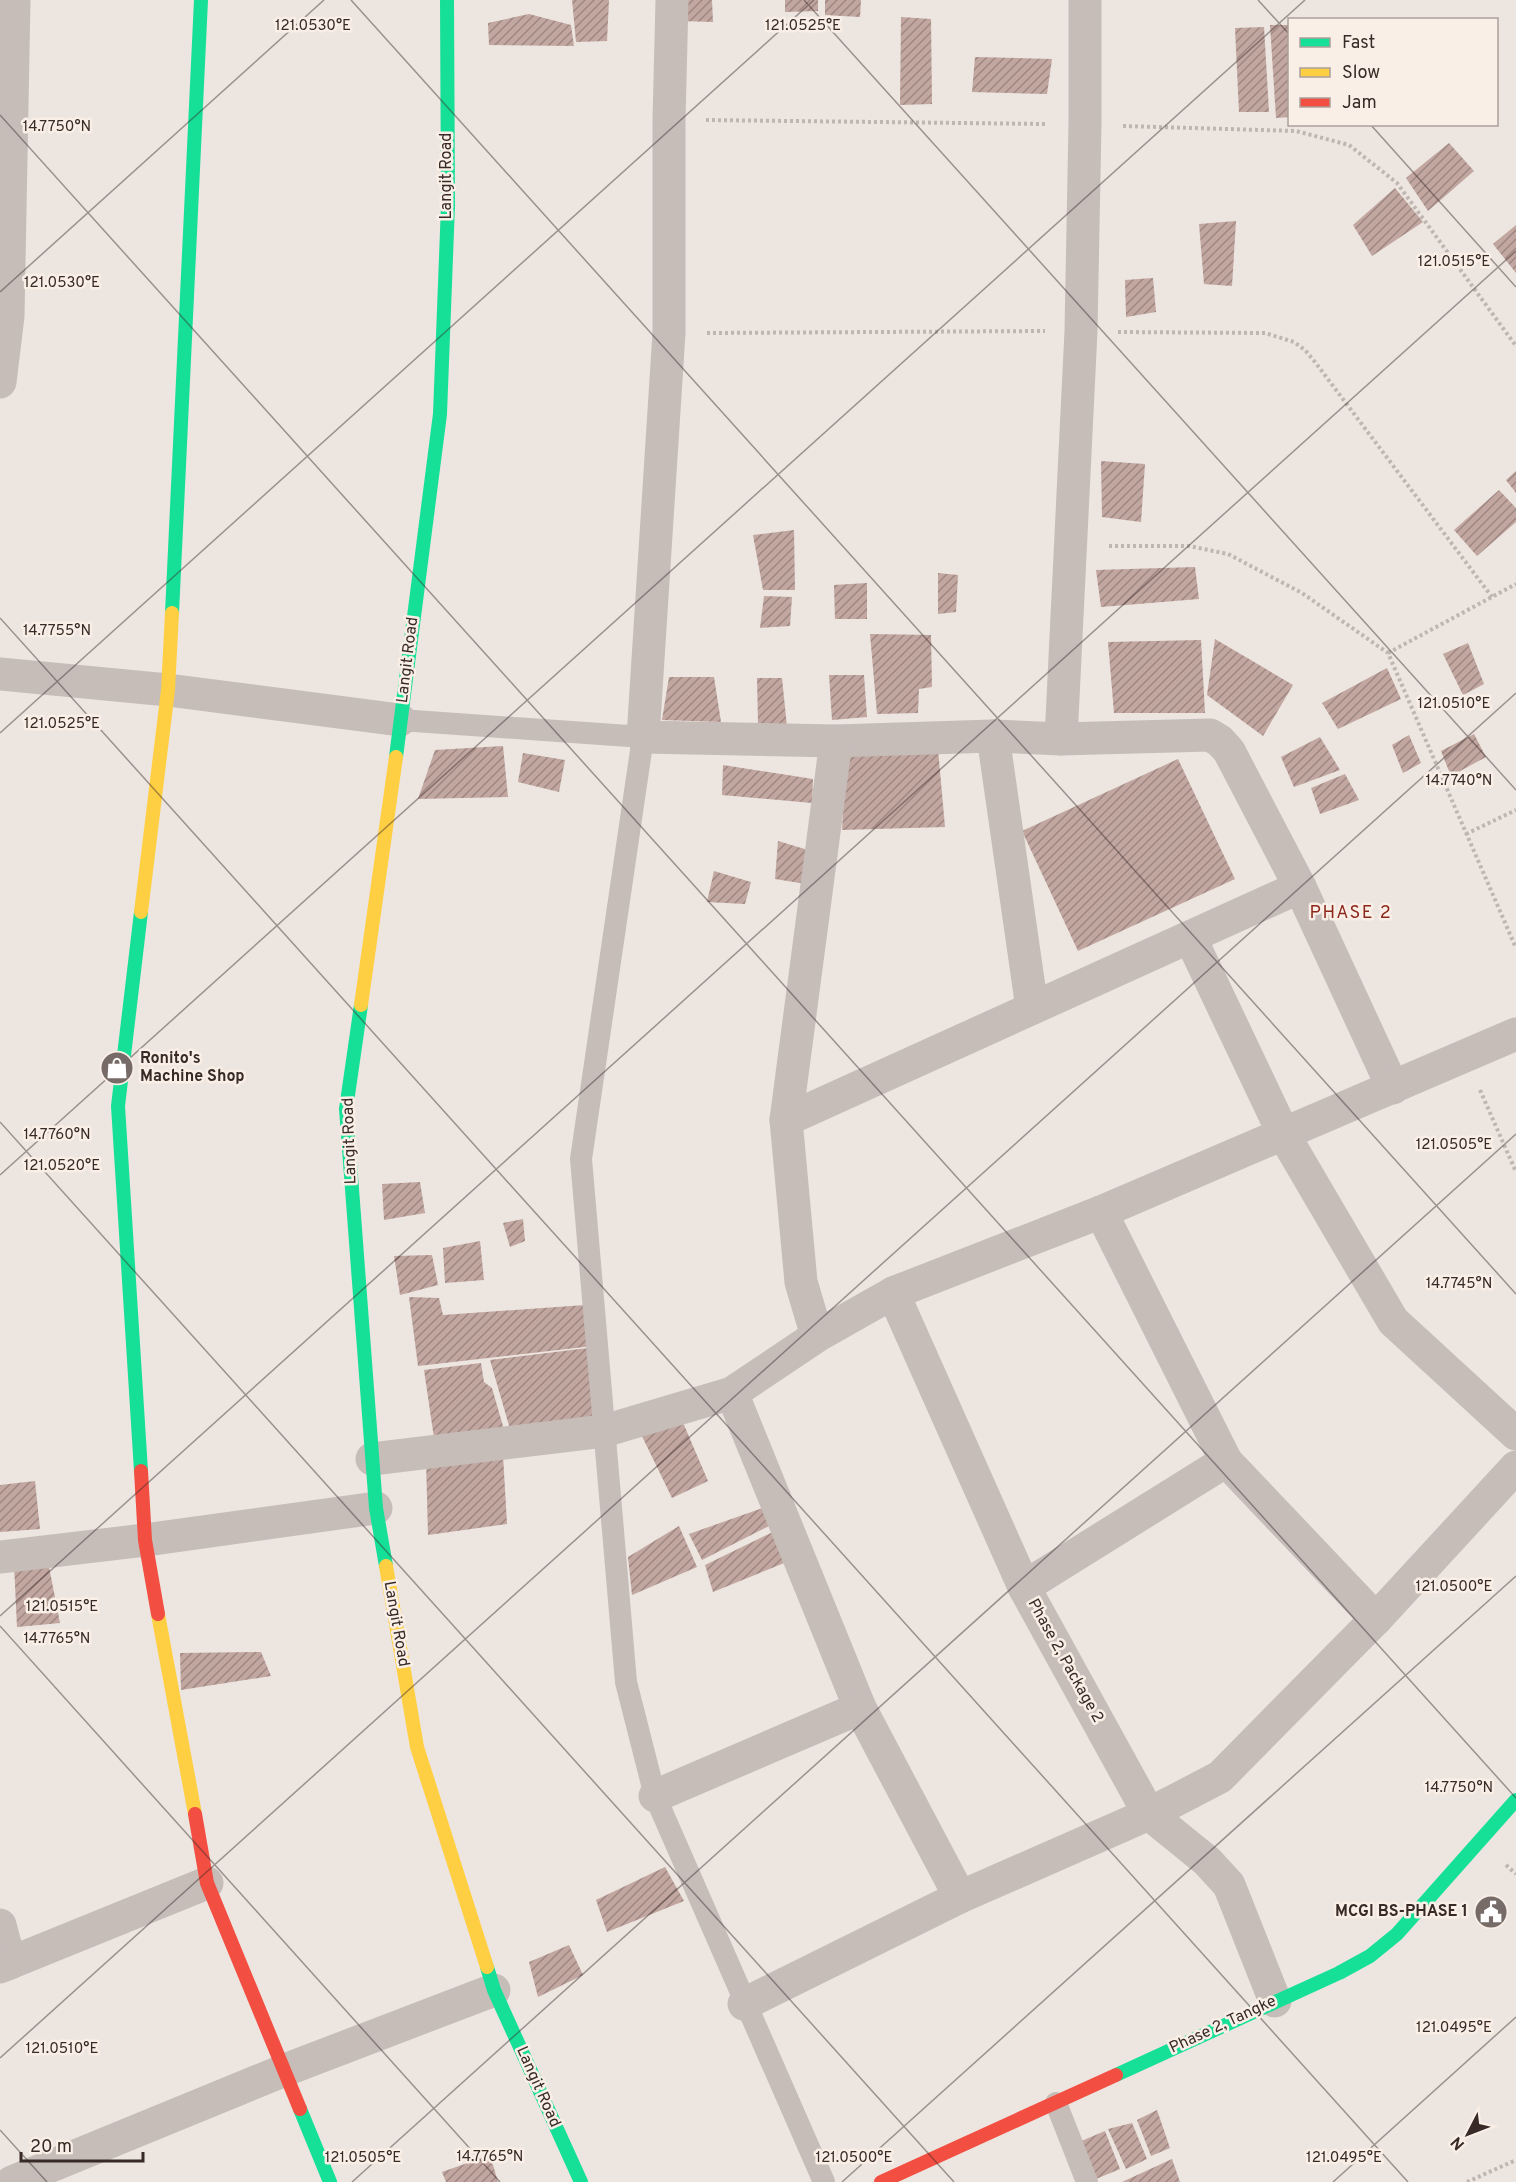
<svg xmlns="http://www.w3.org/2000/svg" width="1516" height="2182" font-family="Overpass,sans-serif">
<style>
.building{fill:url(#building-hatch)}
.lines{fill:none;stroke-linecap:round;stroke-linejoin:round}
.path{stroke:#bfb6b1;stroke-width:4;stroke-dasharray:3 3;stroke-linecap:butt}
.lane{stroke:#c6bdb9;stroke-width:22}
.street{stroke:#c6bdb9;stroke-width:33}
.fast{stroke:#16e098;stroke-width:14}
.slow{stroke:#ffcf43;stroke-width:14}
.jam{stroke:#f24e42;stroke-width:14}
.ticks{fill:none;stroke:#372a27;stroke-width:1.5;stroke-opacity:0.45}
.labels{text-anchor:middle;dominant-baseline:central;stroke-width:5;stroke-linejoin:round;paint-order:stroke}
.street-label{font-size:16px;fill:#372a27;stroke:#faefe6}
.poi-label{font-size:16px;font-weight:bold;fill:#372a27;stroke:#faefe6;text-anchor:start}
.neighbourhood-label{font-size:18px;letter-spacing:1.5px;fill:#8b281b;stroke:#faefe6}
.ticks-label{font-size:15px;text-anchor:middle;fill:#372a27;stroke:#faefe6;stroke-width:5;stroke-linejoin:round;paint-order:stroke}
</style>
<defs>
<pattern id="building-hatch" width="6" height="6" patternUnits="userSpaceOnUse" patternTransform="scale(1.5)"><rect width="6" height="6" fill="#c2a6a0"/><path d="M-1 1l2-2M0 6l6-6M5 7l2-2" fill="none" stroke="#9e8782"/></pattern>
</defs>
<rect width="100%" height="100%" fill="#ede5e0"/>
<g class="building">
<polygon points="572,0 609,0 607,41 576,42"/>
<polygon points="683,0 712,0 713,22 681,21"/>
<polygon points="785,0 818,0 818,11 785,12"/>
<polygon points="825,0 861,0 860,17 825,15"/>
<polygon points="529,14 571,25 574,46 489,45 488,23"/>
<polygon points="901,17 931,19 932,104 900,105"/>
<polygon points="1270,25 1290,25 1290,117 1276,118"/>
<polygon points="1264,27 1269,112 1239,112 1235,28"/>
<polygon points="975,57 1052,59 1047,94 972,92"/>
<polygon points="1449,143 1474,171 1428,211 1406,178"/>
<polygon points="1395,188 1423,222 1372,256 1353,225"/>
<polygon points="1236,221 1232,286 1204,284 1199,224"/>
<polygon points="1516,225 1516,273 1493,244"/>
<polygon points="1153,278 1156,312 1126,317 1125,280"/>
<polygon points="1101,461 1145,464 1141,522 1102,517"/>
<polygon points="1516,471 1516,493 1506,480"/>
<polygon points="1499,490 1516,508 1516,522 1477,556 1454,530"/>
<polygon points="794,530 795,590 763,590 753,535"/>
<polygon points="1195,567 1199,599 1101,607 1096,570"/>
<polygon points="938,573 958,575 956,612 938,614"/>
<polygon points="867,583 867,619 835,619 834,585"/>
<polygon points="764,596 792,597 790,626 760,628"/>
<polygon points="870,634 931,635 932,687 919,689 918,713 877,714"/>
<polygon points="1215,639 1293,685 1263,736 1207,695"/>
<polygon points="1201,640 1205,713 1114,713 1108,642"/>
<polygon points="1468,643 1484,684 1463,695 1443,654"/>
<polygon points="1387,668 1401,699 1338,729 1322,703"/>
<polygon points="829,675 864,675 867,717 832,720"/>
<polygon points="669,677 714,677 721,722 662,720"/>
<polygon points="757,678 782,678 787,727 758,723"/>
<polygon points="1474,734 1486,757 1451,776 1441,751"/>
<polygon points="1409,735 1421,763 1403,773 1392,745"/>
<polygon points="1320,737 1340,770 1294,787 1281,757"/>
<polygon points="503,746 508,797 418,799 435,750"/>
<polygon points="847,749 938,749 945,827 842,830"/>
<polygon points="523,753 565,760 559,792 518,782"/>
<polygon points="1178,759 1235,879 1078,951 1022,831"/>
<polygon points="723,765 813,779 812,803 722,795"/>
<polygon points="1345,774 1359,800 1320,814 1311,788"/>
<polygon points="778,841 808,850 806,884 775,879"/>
<polygon points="714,871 751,882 745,904 707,902"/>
<polygon points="420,1182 425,1213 384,1220 382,1184"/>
<polygon points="523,1219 525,1241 510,1247 503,1223"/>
<polygon points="480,1241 484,1280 445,1283 443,1248"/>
<polygon points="432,1255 438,1285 400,1295 394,1256"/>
<polygon points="409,1297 439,1298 443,1315 585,1305 593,1346 418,1366"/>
<polygon points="588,1348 599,1416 510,1429 490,1360"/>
<polygon points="481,1363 484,1382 492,1388 505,1433 434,1438 424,1370"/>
<polygon points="681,1418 708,1481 672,1498 639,1430"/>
<polygon points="503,1455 507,1524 428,1535 426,1460"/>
<polygon points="35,1481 40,1529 0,1532 0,1485"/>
<polygon points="768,1506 777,1522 702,1560 689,1534"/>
<polygon points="679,1526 697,1567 632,1595 628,1557"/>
<polygon points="779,1529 794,1559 713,1592 705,1565"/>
<polygon points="14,1564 49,1567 60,1623 17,1627"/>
<polygon points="261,1652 271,1676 181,1690 180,1653"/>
<polygon points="665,1867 684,1901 607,1932 596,1900"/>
<polygon points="569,1945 583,1975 538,1997 529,1962"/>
<polygon points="1157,2110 1170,2148 1151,2156 1137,2120"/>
<polygon points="1132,2123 1147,2159 1126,2169 1108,2129"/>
<polygon points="1105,2131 1120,2169 1096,2179 1079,2142"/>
<polygon points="490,2155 498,2182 446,2182 442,2172"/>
<polygon points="1172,2159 1180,2182 1122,2182"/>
</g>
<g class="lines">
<g class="path">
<polyline points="706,120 1046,124"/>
<polyline points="1123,126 1296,131 1349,145 1397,183 1516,346"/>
<polyline points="1118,332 1265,333 1294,342 1305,350 1315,362 1492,597"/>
<polyline points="707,333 1045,331"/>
<polyline points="1109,546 1189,546 1228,554 1302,593 1388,653 1516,948"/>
<polyline points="1388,653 1516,584"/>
<polyline points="1466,834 1516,810"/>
<polyline points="1480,1090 1516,1172"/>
<polyline points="1506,1865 1516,1874"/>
<polyline points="1467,2182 1516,2160"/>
</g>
<g class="lane">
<polyline points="400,720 643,737 581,1159 626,1682 655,1796 824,2182"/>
<polyline points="1056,2103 1087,2182"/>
</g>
<g class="street">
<polyline points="672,0 669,120 669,333 643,737 836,741 993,736 1061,739 1210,735 1220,741 1229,751 1300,887 1393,1088"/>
<polyline points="0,382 8,316 14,0"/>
<polyline points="0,674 168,690 400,720"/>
<polyline points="993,736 1032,1008"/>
<polyline points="1061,739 1081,331 1085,124 1085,0"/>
<polyline points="1190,937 1284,1135 1393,1321 1516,1434"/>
<polyline points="786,1120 1300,887"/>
<polyline points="1101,1212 1226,1461 1376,1619"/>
<polyline points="893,1293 1024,1587 1149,1814 1207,1861 1229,1885 1275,2001"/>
<polyline points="817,1336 801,1282 786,1120 836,741"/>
<polyline points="732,1393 860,1708 960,1897"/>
<polyline points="372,1459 604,1431 732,1393 817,1336 893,1293 1101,1212 1516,1034"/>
<polyline points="0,1557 145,1540 376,1508"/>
<polyline points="1024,1587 1226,1461"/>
<polyline points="655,1796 860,1708"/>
<polyline points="0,1925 10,1963"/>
<polyline points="0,1967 207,1883"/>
<polyline points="744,2004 960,1897 1149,1814 1220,1777 1376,1619 1516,1467"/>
<polyline points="12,2182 285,2070 494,1990"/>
</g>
<g class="fast">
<polyline points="172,613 201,0"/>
<polyline points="396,757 440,414 448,205 447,0"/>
<polyline points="361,1005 346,1109 376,1508 386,1566"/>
<polyline points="141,1471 118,1106 141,912"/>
<polyline points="487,1967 494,1990 581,2182"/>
<polyline points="1116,2075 1339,1973 1370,1956 1397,1934 1516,1800"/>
<polyline points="300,2109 330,2182"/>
</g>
<g class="slow">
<polyline points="141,912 168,690 172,613"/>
<polyline points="361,1005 396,757"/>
<polyline points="386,1566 417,1747 487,1967"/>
<polyline points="158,1614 195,1814"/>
</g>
<g class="jam">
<polyline points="141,1471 145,1540 158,1614"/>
<polyline points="195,1814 207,1883 300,2109"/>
<polyline points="881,2182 1116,2075"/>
</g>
</g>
<path class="ticks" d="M351,0L1516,1294M804,0L1516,790M1258,0L1290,35M0,115L1516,1798M1370,124L1516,287M0,292L324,0M0,618L1408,2182M0,733L814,0M0,1122L954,2182M0,1175L1305,0M0,1616L1516,251M0,1626L500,2182M0,2058L1516,693M0,2130L47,2182M352,2182L1516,1134M842,2182L1516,1576M1333,2182L1516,2017"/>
<defs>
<symbol id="shop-disc" viewBox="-11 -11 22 22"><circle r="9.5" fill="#776b68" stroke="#faefe6"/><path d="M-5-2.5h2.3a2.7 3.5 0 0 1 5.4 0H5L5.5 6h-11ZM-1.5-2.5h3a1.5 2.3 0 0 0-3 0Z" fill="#fff"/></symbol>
<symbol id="civic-disc" viewBox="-11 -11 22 22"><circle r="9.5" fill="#776b68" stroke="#faefe6"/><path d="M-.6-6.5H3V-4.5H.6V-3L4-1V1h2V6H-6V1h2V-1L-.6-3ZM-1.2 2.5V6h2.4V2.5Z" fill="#fff"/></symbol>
</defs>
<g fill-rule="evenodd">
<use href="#shop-disc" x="98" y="1049" width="38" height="38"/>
<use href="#civic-disc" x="1472" y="1893" width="38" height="38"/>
</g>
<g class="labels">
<g class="street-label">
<text transform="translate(447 176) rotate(-90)">Langit Road</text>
<text transform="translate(408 660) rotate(-83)">Langit Road</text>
<text transform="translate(350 1141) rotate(-92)">Langit Road</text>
<text transform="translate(396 1624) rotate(80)">Langit Road</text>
<text transform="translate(1065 1661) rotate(61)">Phase 2, Package 2</text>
<text transform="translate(1223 2025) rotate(-25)">Phase 2, Tangke</text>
<text transform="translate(538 2087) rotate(66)">Langit Road</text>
</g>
<g class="poi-label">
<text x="140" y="1059">Ronito's<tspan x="140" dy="18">Machine Shop</tspan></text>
<text x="1468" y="1912" text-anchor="end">MCGI BS-PHASE 1</text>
</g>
<g class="neighbourhood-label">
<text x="1351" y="913">PHASE 2</text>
</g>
</g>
<g class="ticks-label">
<text x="313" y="30">121.0530°E</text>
<text x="803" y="30">121.0525°E</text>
<text x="57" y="131">14.7750°N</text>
<text x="1454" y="266">121.0515°E</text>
<text x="62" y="287">121.0530°E</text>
<text x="57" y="635">14.7755°N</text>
<text x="1454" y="708">121.0510°E</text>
<text x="62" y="728">121.0525°E</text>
<text x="1459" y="785">14.7740°N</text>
<text x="57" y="1139">14.7760°N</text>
<text x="1454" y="1149">121.0505°E</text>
<text x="62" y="1170">121.0520°E</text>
<text x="1459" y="1288">14.7745°N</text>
<text x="1454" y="1591">121.0500°E</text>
<text x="62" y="1611">121.0515°E</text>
<text x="57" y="1643">14.7765°N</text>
<text x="1459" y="1792">14.7750°N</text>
<text x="1454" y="2032">121.0495°E</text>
<text x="62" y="2053">121.0510°E</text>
<text x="490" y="2161">14.7765°N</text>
<text x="363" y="2162">121.0505°E</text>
<text x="854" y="2162">121.0500°E</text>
<text x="1344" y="2162">121.0495°E</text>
</g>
<rect x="1288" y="18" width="210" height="108" fill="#faefe6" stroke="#aca09a" stroke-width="1.5"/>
<rect x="1300" y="38" width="30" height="9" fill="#16e098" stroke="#aca09a" stroke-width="1.5"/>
<text x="1342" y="48" font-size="18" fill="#372a27">Fast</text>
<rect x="1300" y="68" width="30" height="9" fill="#ffcf43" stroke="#aca09a" stroke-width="1.5"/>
<text x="1342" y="78" font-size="18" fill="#372a27">Slow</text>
<rect x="1300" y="98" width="30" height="9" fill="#f24e42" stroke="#aca09a" stroke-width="1.5"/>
<text x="1342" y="108" font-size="18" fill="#372a27">Jam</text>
<g transform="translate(1468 2134) rotate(228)" stroke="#faefe6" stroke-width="4.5" paint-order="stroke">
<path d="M0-4.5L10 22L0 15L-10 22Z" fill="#372a27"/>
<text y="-9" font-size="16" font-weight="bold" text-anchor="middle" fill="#372a27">N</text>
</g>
<path d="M21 2152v9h122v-9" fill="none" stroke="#372a27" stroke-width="3"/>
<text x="30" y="2152" font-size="18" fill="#372a27" stroke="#faefe6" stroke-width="4.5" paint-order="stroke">20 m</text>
</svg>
